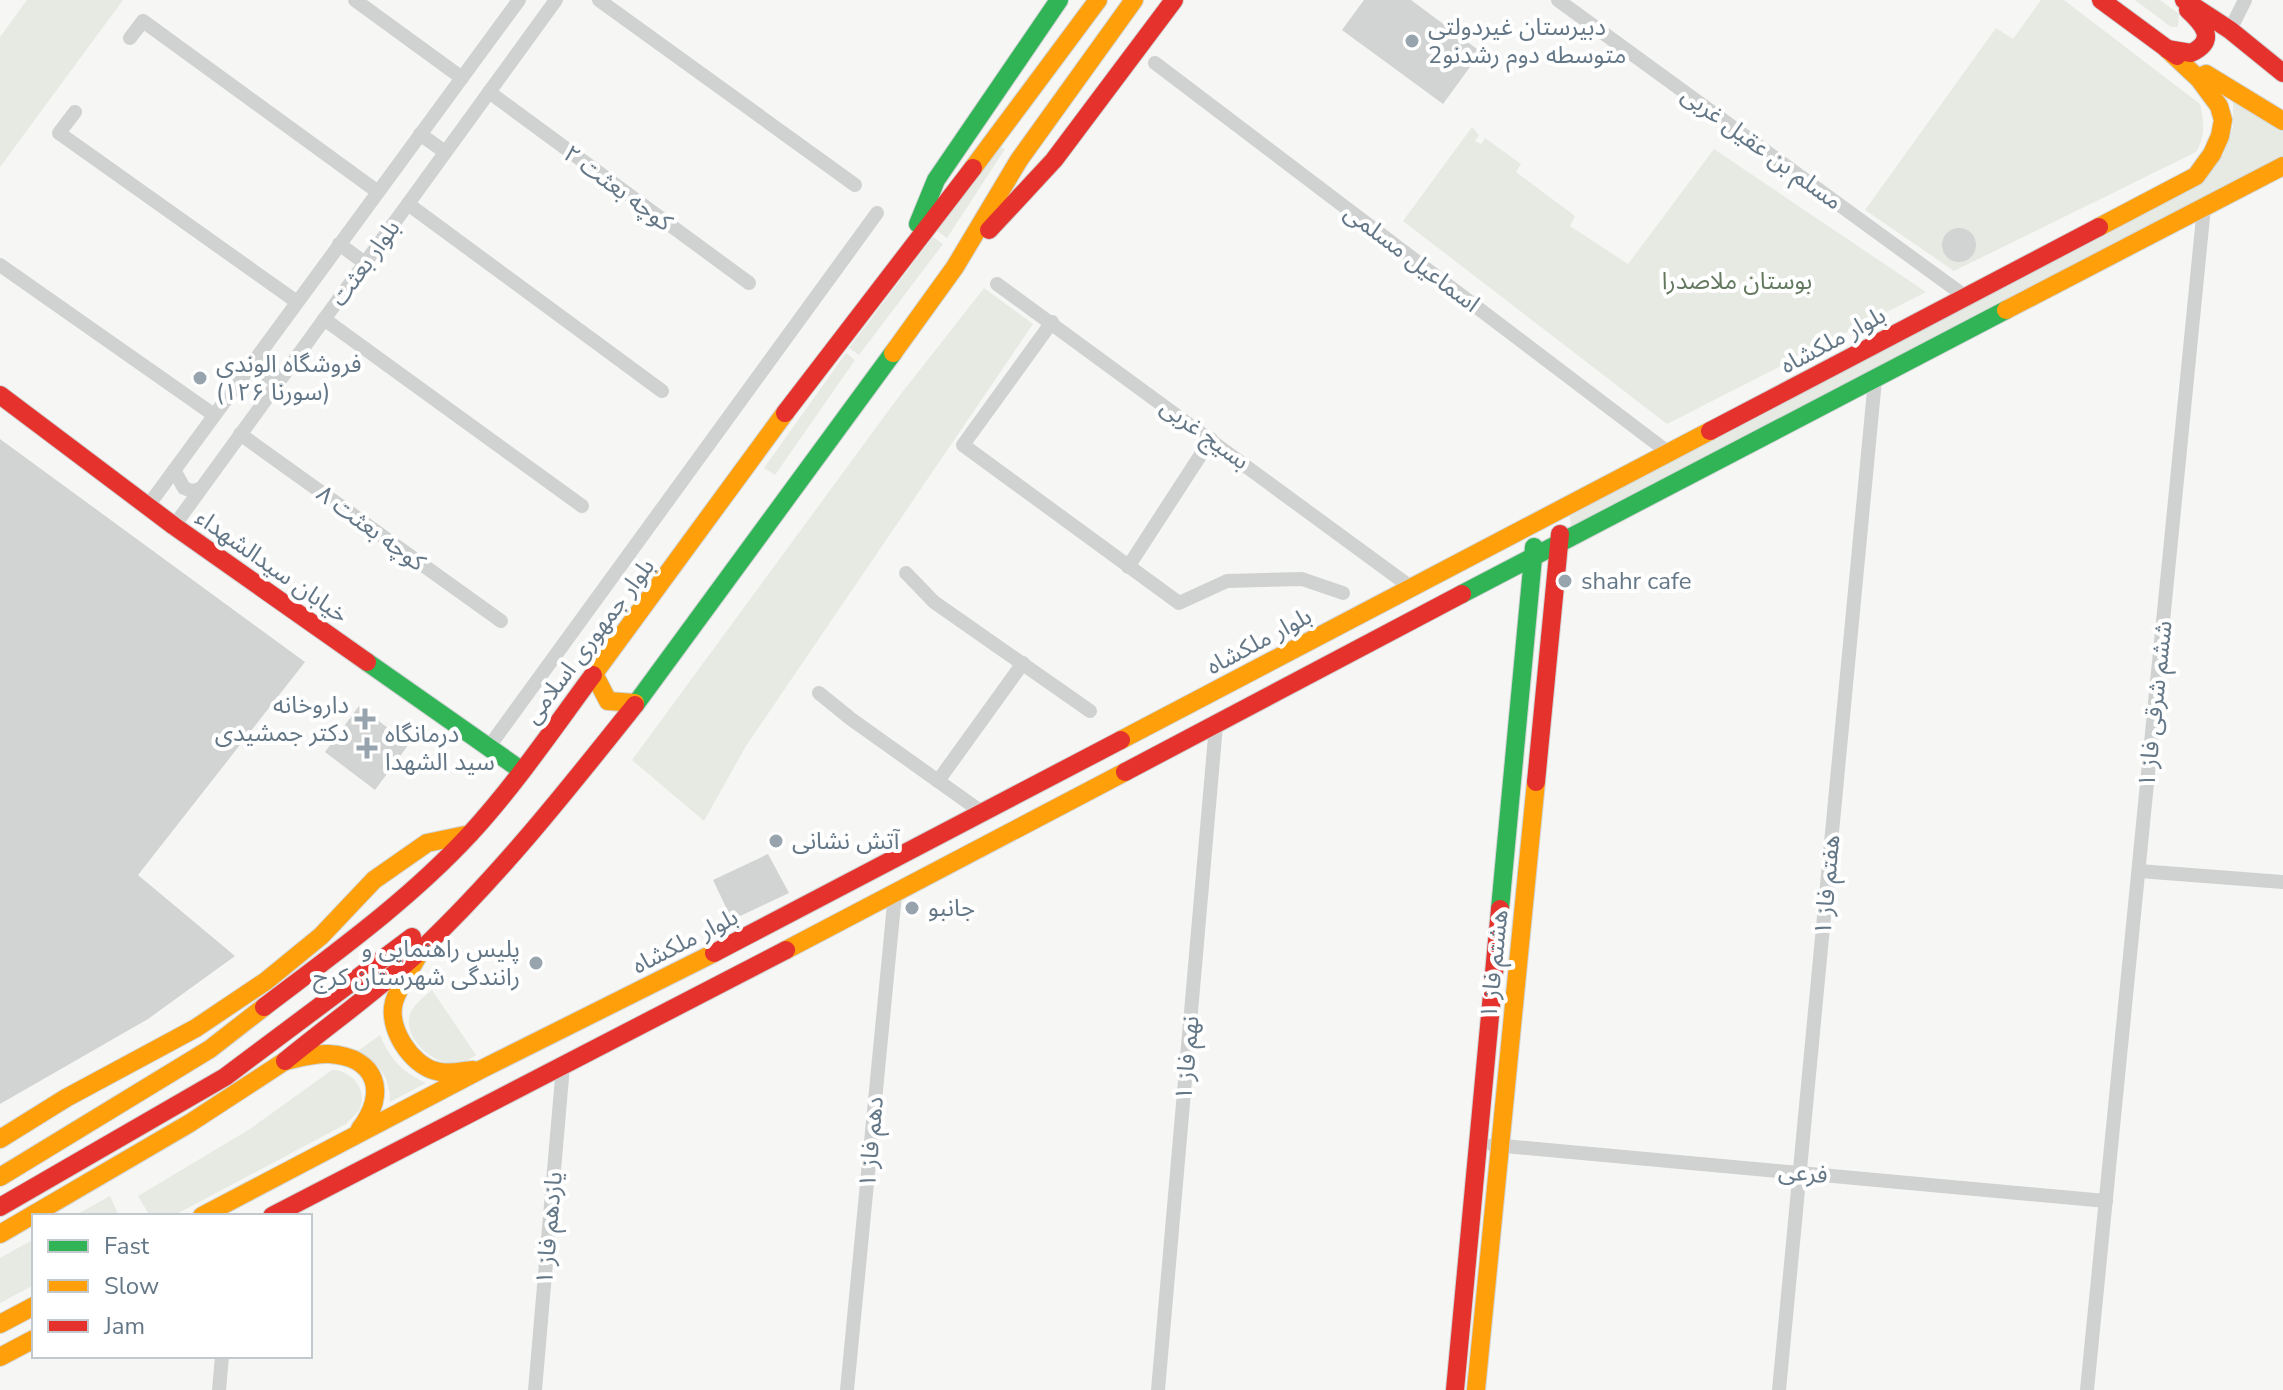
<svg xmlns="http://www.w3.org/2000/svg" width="2283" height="1390" font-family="'Nunito Sans','Noto Sans Arabic',sans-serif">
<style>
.green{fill:#e6eae3}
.building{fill:#d2d3d3}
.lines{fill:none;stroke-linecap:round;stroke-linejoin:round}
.fast-casing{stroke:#d1d4d5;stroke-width:20}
.slow-casing{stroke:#d1d4d5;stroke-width:20}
.jam-casing{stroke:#d1d4d5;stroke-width:20}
.street{stroke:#d0d2d2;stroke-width:14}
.fast{stroke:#30b455;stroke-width:18}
.slow{stroke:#ff9f0a;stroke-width:18}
.jam{stroke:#e5322d;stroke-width:18}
.poi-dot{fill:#97a4ae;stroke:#fff;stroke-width:3}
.labels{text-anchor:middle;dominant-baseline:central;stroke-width:8;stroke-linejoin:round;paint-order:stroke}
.poi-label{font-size:24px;fill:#647787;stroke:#fff;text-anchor:start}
.street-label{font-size:24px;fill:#647787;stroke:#fff}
.park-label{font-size:24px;fill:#647960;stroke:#fff}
</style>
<rect width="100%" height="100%" fill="#f6f7f5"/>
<g class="green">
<polygon points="27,0 123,0 0,167 0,37"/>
<path d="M2041,0H2064L2200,104C2204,123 2206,135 2196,152L1954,271L1865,210L1996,28L2013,39Z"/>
<polygon points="2135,0 2160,0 2179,14 2178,27 2171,27"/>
<polygon points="2233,99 2283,129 2283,157 1571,529 1570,516 2223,155 2233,127"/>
<polygon points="1472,127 1479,135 1475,141 1481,144 1485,138 1521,164 1516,172 1575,216 1570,226 1628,264 1714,149 1926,292 1667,424 1403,221"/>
<polygon points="1001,147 1005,149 947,238 937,231"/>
<polygon points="933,237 943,244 859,355 849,348"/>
<polygon points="984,288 1033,324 746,746 704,821 632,760 897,399"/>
<polygon points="846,353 855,360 775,475 764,468"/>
<path d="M432,990L476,1055C471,1058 464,1063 459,1064C435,1067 402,1039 410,1014C414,1004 424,997 432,990Z"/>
<path d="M380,1035C390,1059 402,1072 426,1083L390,1102C390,1076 379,1064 358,1051Z"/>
<path d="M332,1070C352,1070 369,1091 359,1110C356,1115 349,1120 346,1124L173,1216H150L138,1196L250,1129Z"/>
<polygon points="110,1196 119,1216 74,1216"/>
<polygon points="34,1239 34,1285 0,1303 0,1258"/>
</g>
<g class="building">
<polygon points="1364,0 1411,0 1481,52 1443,104 1342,30"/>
<circle cx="1959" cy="245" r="17"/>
<polygon points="0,439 305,662 138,875 235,956 148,1019 0,1104"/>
<polygon points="359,706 409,744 375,790 325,752"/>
<polygon points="768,854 789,893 732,920 713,880"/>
</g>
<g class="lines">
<defs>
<g id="fast">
<polyline points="918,224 936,180 1059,0"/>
<polyline points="1462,594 2006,310"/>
<polyline points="367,662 521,770"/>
<polyline points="635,705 893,353"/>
<polyline points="1500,909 1534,547"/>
</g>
<g id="slow">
<polyline points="2206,74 2283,121"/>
<polyline points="973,168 1098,0"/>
<polyline points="2099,227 2196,176 2212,154 2220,136 2223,120 2219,106 2199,79 2167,49"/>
<polyline points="2006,310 2283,166"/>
<polyline points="893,353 955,267 1019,160 1134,0"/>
<polyline points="594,674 608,701 635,703"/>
<polyline points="593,675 785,413"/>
<polyline points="1121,740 1710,431"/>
<polyline points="786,950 1125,772"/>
<path d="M420,952C412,968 399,985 394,1002C387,1028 411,1065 436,1071C448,1075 461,1071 473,1070"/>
<path d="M285,1061C299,1058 314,1053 329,1054C377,1057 388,1093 360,1129"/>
<polyline points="0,1139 66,1098 196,1028 266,981 321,936 374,880 427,843 470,834"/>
<polyline points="0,1177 210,1049 264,1007"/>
<polyline points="202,1216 482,1069 714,953"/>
<polyline points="0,1234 190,1123 285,1061"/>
<polyline points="0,1324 34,1306"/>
<polyline points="0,1357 34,1339"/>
<polyline points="1476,1390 1536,782"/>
</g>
<g id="jam">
<polyline points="2101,0 2177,56"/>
<polyline points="2184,0 2230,30 2283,73"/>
<path d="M2167,49L2191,53C2218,40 2203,24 2188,10"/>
<polyline points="989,230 1054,160 1174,0"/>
<polyline points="0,395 174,526 367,662"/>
<polyline points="785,413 973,168"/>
<polyline points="1710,431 2099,227"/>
<polyline points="1125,772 1462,594"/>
<polyline points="1536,782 1560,534"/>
<polyline points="714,953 1121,740"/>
<path d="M264,1007C335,953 409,900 470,834C515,785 553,729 593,675"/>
<path d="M285,1061C330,1024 380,989 422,949C501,874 568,789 635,705"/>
<polyline points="0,1207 225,1077 412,937"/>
<polyline points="272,1216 786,950"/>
<polyline points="1455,1390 1500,909"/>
</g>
</defs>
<use href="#fast" class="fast-casing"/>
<use href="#slow" class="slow-casing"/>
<use href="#jam" class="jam-casing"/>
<g class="street">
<polyline points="355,0 462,78"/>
<polyline points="599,0 855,185"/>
<polyline points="1558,0 1966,297"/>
<polyline points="2230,30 2245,0"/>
<polyline points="130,38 143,21 378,192"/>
<polyline points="1155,63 1669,453"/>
<polyline points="489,92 749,283"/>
<polyline points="75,112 59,133 297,302"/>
<polyline points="420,134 445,152"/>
<polyline points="408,204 662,391"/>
<polyline points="339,244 365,263"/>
<polyline points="0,265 214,415"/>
<polyline points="997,284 1412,588"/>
<polyline points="324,319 582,506"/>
<polyline points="1052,322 963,445 1179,603 1227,581 1302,579 1343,593"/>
<polyline points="251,365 278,383"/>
<polyline points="240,434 501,621"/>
<polyline points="174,470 184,488 192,491 200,489"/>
<polyline points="148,506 519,0"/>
<polyline points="174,526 556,0"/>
<polyline points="1128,567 1211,439"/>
<polyline points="906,573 934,602 1090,711"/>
<polyline points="819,693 851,719 983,813"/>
<polyline points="488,748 877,213"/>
<polyline points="938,781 1023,663"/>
<polyline points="2139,871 2283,882"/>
<polyline points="1493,1145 2106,1201"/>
<polyline points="219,1390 222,1356"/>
<polyline points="535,1390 563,1066"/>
<polyline points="847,1390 895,894"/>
<polyline points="1158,1390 1216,725"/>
<polyline points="1779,1390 1875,380"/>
<polyline points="2087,1390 2204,207"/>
</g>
<use href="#fast" class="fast"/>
<use href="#slow" class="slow"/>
<use href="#jam" class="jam"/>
</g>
<g class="poi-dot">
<circle cx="1412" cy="41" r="8"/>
<circle cx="200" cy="378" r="8"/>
<circle cx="1565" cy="581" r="8"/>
<path d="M361 707h8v8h8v8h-8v8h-8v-8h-8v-8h8z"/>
<path d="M363 736h8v8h8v8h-8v8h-8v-8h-8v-8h8z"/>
<circle cx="776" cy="841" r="8"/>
<circle cx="912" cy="908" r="8"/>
<circle cx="536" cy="963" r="8"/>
</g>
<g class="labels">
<g class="poi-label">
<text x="1428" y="27">دبیرستان غیردولتی<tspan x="1428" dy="28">متوسطه دوم رشدنو2</tspan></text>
<text x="216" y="364">فروشگاه الوندی<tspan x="216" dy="28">(سورنا ۱۲۶)</tspan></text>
<text x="1581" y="581">shahr cafe</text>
<text x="349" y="705" text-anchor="end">داروخانه<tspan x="349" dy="28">دکتر جمشیدی</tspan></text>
<text x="385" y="734">درمانگاه<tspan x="385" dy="28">سید الشهدا</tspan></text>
<text x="792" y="841">آتش نشانی</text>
<text x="928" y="908">جانبو</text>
<text x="520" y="949" text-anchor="end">پلیس راهنمایی و<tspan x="520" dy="28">رانندگی شهرستان کرج</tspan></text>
</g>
<g class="street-label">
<text transform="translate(1762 148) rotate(36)">مسلم بن عقیل غربی</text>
<text transform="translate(618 188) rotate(36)">کوچه بعثت ۲</text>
<text transform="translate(1412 258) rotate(37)">اسماعیل مسلمی</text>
<text transform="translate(365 263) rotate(-54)">بلوار بعثت</text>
<text transform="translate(1833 340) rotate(-28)">بلوار ملکشاه</text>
<text transform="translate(1205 434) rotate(36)">بسیج غربی</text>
<text transform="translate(371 528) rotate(36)">کوچه بعثت ۸</text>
<text transform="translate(272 566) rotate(35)">خیابان سیدالشهداء</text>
<text transform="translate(589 641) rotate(-53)">بلوار جمهوری اسلامی</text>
<text transform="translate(1259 641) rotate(-28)">بلوار ملکشاه</text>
<text transform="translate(2155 704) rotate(-84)">ششم شرقی فاز ۱</text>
<text transform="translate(1827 885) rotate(-85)">هفتم فاز ۱</text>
<text transform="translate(685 941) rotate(-27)">بلوار ملکشاه</text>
<text transform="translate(1494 964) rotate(-84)">هشتم فاز ۱</text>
<text transform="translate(1187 1058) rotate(-85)">نهم فاز ۱</text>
<text transform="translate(871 1142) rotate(-85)">دهم فاز ۱</text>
<text transform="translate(1803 1173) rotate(5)">فرعی</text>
<text transform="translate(549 1228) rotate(-85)">یازدهم فاز ۱</text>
</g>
<g class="park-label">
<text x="1737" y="281">بوستان ملاصدرا</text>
</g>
</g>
<rect x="32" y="1214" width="280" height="144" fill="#ffffff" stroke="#c1c9cf" stroke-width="2"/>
<rect x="48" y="1240" width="40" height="12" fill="#30b455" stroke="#c1c9cf" stroke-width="2"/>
<text x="104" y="1254" font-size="24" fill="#647787">Fast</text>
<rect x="48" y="1280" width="40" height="12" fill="#ff9f0a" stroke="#c1c9cf" stroke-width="2"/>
<text x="104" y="1294" font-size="24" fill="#647787">Slow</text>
<rect x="48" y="1320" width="40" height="12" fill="#e5322d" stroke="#c1c9cf" stroke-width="2"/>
<text x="104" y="1334" font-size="24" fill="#647787">Jam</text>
</svg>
